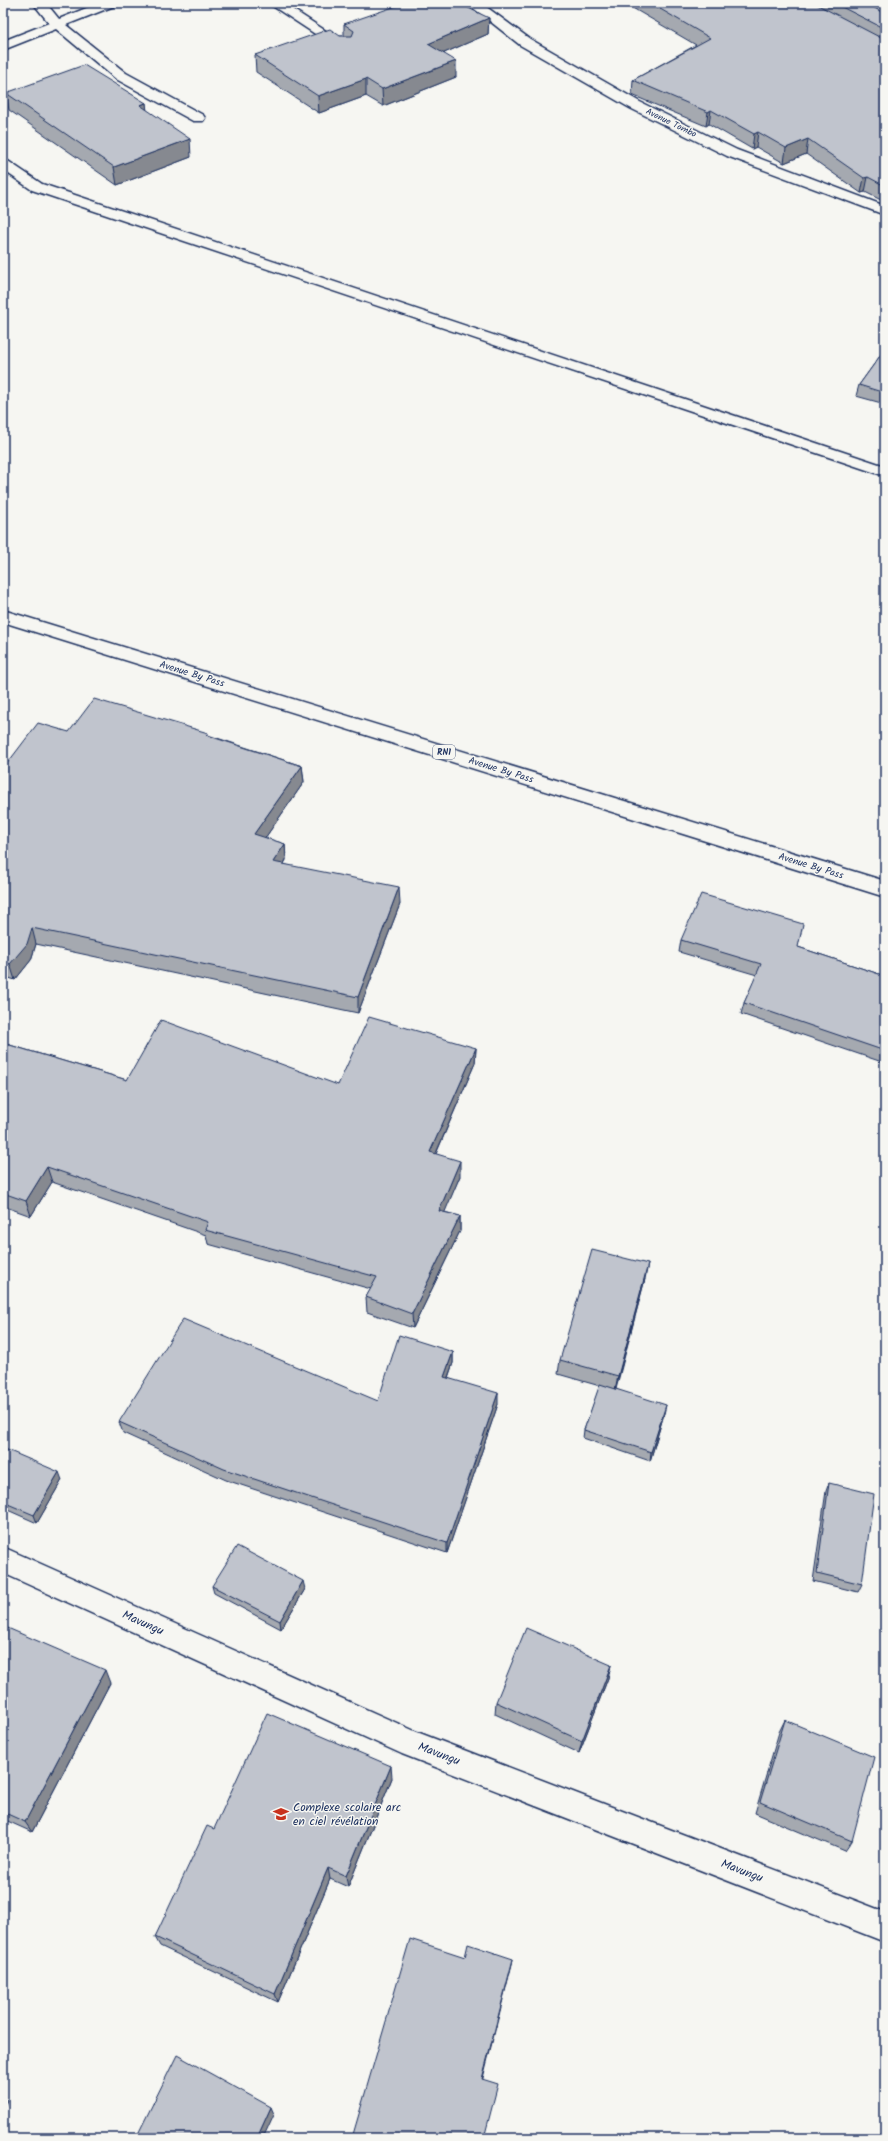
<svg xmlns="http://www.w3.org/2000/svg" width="888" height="2141" font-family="Kalam,sans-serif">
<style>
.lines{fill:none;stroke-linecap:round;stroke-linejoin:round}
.service-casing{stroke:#1b2f5e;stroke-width:3}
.minor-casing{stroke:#1b2f5e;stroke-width:3}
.trunk-casing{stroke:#1b2f5e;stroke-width:3}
.service{fill:#f6f6f2;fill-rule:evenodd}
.minor{fill:#f6f6f2;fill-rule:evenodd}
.trunk{fill:#f6f6f2;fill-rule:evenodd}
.wall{fill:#a5a9b0;stroke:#1b2f5e}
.shaded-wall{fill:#868990;stroke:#1b2f5e}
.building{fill:#c0c4cd;stroke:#1b2f5e}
.labels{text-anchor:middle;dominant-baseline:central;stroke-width:3;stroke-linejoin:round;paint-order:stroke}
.far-street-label{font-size:9px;fill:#1b2f5e;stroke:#f6f6f2}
.shield{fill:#f6f6f2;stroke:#5d6b8a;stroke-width:1}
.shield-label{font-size:9px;font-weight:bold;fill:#1b2f5e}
.street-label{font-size:10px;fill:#1b2f5e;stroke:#f6f6f2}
.near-street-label{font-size:12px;fill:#1b2f5e;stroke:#f6f6f2}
.near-poi-label{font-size:12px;fill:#1b2f5e;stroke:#f6f6f2;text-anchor:start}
</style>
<rect width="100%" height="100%" fill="#f6f6f2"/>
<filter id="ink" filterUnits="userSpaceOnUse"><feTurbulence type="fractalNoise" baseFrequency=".025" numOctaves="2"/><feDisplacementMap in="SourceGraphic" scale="8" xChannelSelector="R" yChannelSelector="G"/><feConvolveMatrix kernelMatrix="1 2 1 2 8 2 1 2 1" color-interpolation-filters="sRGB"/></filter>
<g filter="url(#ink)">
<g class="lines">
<defs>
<g id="service">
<polygon points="33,3 46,3 59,19 99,3 116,3 114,6 66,25 126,73 203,115 205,118 203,121 193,121 116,79 56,29 3,50 3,41 49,23"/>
<polygon points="268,3 283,3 352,48 351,51 341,51"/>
<polygon points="3,160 8,161 42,184 885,466 885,476 32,190 3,170"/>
</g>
<g id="minor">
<polygon points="467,3 481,3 530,39 640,102 737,150 885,206 885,215 727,156 630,108 520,45"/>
<polygon points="3,1547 417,1732 885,1912 885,1942 402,1754 3,1573"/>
</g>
<polygon id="trunk" points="3,610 885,881 885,897 3,622"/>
</defs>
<use href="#service" class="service-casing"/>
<use href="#minor" class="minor-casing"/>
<use href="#trunk" class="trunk-casing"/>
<use href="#service" class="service"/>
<use href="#minor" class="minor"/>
<use href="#trunk" class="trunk"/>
</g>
<g class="wall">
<polygon points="624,3 866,3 885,14 885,202 865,192 861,193 806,154 784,163 756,147 752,149 709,124 706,126 632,95 633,80 696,45"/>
<polygon points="489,18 488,34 444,53 456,77 383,106 366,96 319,113 256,72 255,55 340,36 344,36 344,24"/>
<polygon points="6,93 146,103 146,109 191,157 117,185 9,110"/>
<polygon points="885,349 885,404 856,396 859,385"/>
<polygon points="69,732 208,733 208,735 302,766 304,782 265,838 285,844 286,860 284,864 400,904 358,1013 36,944 31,960 15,980 3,976 3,769"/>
<polygon points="681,940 798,947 885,976 885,1063 741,1014 744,1003 757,975 679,952"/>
<polygon points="3,1043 127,1080 338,1085 476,1048 475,1063 436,1154 460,1176 444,1212 460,1216 460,1231 413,1328 367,1312 366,1297 371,1289 208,1244 206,1235 52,1182 31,1216 3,1206"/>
<polygon points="645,1279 616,1389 664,1414 650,1461 583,1438 584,1430 600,1386 558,1374 560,1360"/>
<polygon points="453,1352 453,1363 448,1378 498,1404 447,1553 226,1480 123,1433 119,1422 378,1401"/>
<polygon points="3,1453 62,1480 37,1523 3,1508"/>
<polygon points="829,1483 862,1584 858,1592 813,1581 826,1491"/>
<polygon points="212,1586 305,1589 281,1629 214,1593"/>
<polygon points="3,1626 110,1683 32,1832 3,1819"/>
<polygon points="611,1665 608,1678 579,1753 495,1714 496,1702"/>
<polygon points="785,1720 852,1841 845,1851 755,1813 779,1732"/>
<polygon points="392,1778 348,1887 330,1879 278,2002 160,1946 155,1937 214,1829"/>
</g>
<g class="shaded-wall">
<polygon points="489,18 488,34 428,60 428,44"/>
<polygon points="456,61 456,77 383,106 382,89"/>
<polygon points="366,79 366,96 319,113 318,96"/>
<polygon points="146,103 148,120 140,105"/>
<polygon points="711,110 709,124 706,126 708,112"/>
<polygon points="758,132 756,147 752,149 754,134"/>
<polygon points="190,139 191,157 117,185 114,167"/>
<polygon points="808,139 806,154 784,163 786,148"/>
<polygon points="868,177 865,192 861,193 864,178"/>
<polygon points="302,766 304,782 256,851 254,834"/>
<polygon points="285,844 286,860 274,878 273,862"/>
<polygon points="399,887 400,904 358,1013 358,997"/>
<polygon points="32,928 36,944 31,960 15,980 10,964"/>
<polygon points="476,1048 475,1063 430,1167 430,1152"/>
<polygon points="460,1161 460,1176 439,1226 439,1211"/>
<polygon points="47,1167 52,1182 31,1216 26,1201"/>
<polygon points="460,1216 460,1231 413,1328 412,1314"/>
<polygon points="648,1264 645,1279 615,1390 618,1376"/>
<polygon points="453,1352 453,1363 444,1388 444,1377"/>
<polygon points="498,1393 498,1404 447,1553 447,1543"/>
<polygon points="666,1405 664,1414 650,1461 651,1452"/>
<polygon points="59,1472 62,1480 37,1523 34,1515"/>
<polygon points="303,1581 305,1589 281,1629 280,1621"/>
<polygon points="611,1665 608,1678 579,1753 582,1741"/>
<polygon points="105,1670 110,1683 32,1832 25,1822"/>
<polygon points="391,1766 392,1778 348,1887 346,1876"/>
<polygon points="328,1868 330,1879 278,2002 275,1994"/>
<polygon points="513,1959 512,1964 482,2082 482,2079"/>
<polygon points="3,2097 7,2100 3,2110"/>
<polygon points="271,2107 274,2114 263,2138 257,2138"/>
</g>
<g class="building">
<polygon points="405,3 458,3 489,18 428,44 456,61 382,89 366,79 318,96 255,55 330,29 340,36 352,36 354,31 344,24"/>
<polygon points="650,3 814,3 885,40 885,186 868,177 864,178 808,139 786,148 758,132 754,134 711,110 708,112 633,80 710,38"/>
<polygon points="834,3 866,3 885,14 885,29"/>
<polygon points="84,65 146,103 140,105 190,139 114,167 6,93"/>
<polygon points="885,349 885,393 859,385"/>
<polygon points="94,699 208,733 206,735 302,766 254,834 285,844 273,862 399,887 358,997 32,928 27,944 10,964 3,961 3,769 38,723 69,732"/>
<polygon points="701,894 803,924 798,947 885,976 885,1051 744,1003 761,964 681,940"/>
<polygon points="369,1017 476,1048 430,1152 460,1161 439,1211 460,1216 412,1314 366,1297 377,1277 205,1230 208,1222 47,1167 26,1201 3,1193 3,1043 127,1080 161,1020 338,1085"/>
<polygon points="592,1250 648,1264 618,1376 560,1360"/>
<polygon points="183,1319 378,1401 399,1335 453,1352 444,1377 498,1393 447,1543 224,1469 119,1422"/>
<polygon points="600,1384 666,1405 651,1452 584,1430"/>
<polygon points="5,1449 59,1472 34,1515 3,1502 3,1453"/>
<polygon points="829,1483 874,1494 862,1584 817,1573"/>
<polygon points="237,1546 303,1581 280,1621 212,1586"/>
<polygon points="3,1626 105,1670 25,1822 3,1812"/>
<polygon points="526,1628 611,1665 582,1741 496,1702"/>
<polygon points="267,1713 391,1766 346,1876 328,1868 275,1994 155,1937 207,1826 214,1829"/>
<polygon points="785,1720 874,1757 852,1841 760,1802"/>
<polygon points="410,1939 465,1957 468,1944 513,1959 482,2079 498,2084 484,2138 352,2138"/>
<polygon points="177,2055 271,2107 257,2138 146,2138 138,2134"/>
</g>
</g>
<defs>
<symbol id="school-bare" viewBox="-9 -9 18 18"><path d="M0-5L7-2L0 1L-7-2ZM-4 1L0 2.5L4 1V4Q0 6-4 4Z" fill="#c8321e" stroke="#f6f6f2" stroke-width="2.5" paint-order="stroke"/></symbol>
</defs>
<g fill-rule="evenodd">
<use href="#school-bare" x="270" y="1803" width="22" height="22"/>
</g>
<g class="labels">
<g class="far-street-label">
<text transform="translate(671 123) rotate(26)">Avenue Tombo</text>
</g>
<rect class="shield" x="433" y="745" width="22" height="14" rx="3"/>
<g class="shield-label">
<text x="444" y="752">RN1</text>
</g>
<g class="street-label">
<text transform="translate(192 674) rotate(17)">Avenue By Pass</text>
<text transform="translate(501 770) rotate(17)">Avenue By Pass</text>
<text transform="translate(811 866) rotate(17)">Avenue By Pass</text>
</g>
<g class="near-street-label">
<text transform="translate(143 1623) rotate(24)">Mavungu</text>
<text transform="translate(439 1754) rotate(21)">Mavungu</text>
<text transform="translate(742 1871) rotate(21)">Mavungu</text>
</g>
<g class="near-poi-label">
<text x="293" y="1807">Complexe scolaire arc<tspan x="293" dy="14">en ciel révélation</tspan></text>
</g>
</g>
<rect width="888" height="2141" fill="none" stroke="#f6f6f2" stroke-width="16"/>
<rect x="8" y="8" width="872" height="2125" fill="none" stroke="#1b2f5e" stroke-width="1.5" filter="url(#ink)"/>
</svg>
